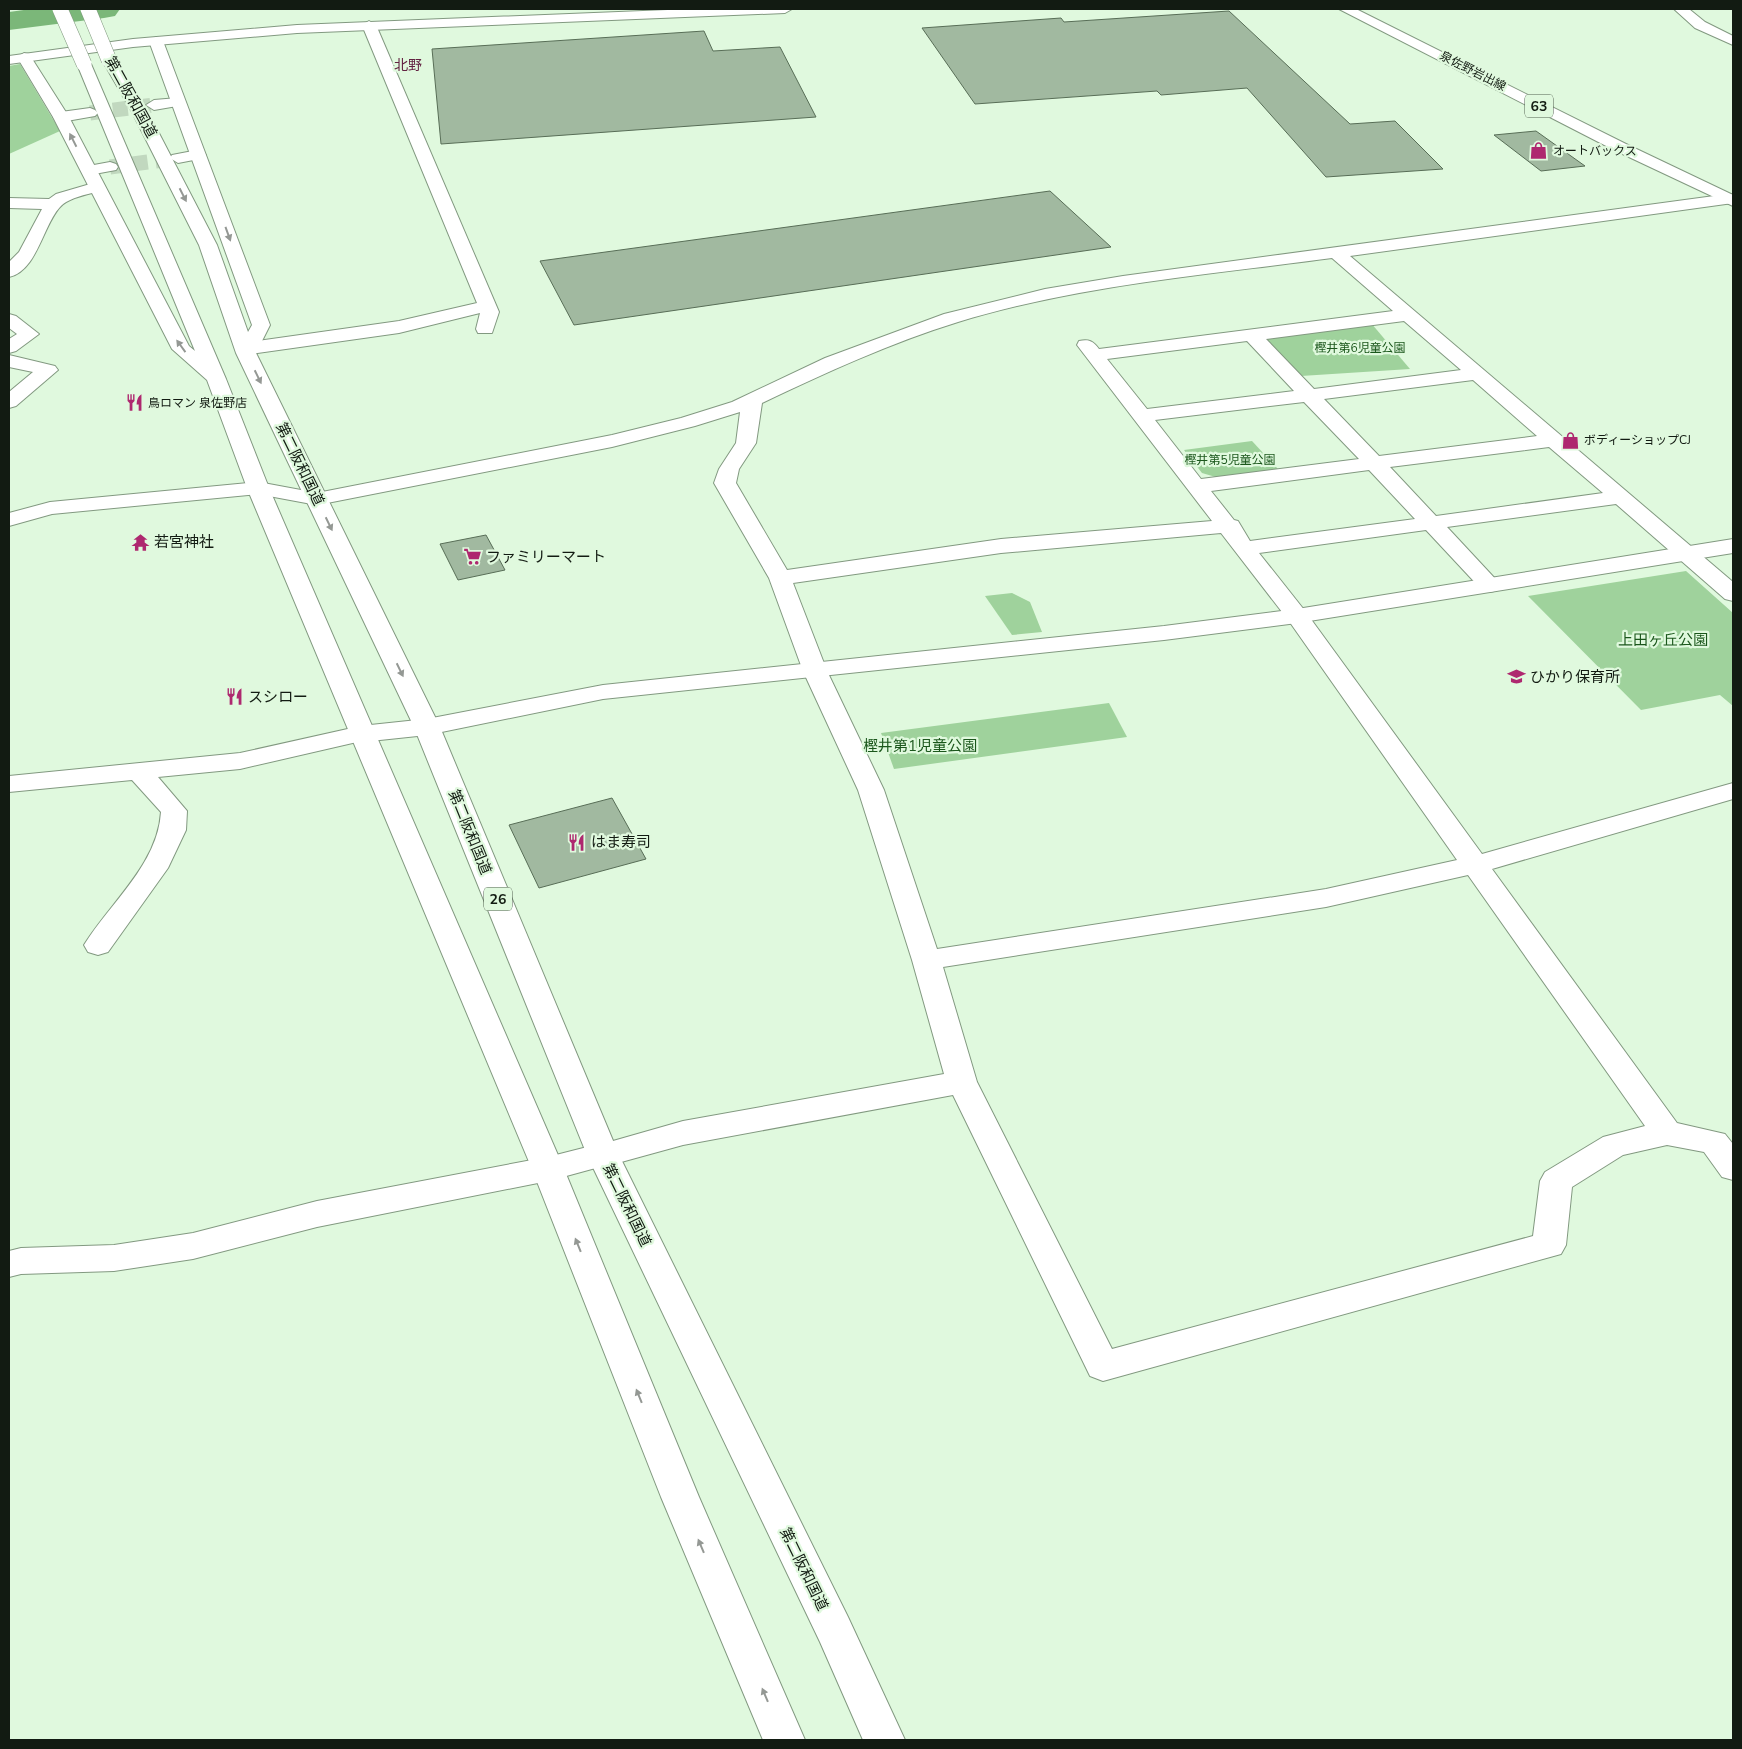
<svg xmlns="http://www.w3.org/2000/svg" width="1742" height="1749" font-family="'Nunito Sans','Noto Sans JP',sans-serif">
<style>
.green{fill:#9fd29c}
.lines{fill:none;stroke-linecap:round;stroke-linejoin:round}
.river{fill:#7bb779;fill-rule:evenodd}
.building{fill:#a1b9a0;stroke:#586e57}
.minor-tunnel{stroke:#c1d8bf;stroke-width:15;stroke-dasharray:15 8;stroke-linecap:butt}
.minor-casing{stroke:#829980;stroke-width:2}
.tertiary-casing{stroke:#829980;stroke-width:2}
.primary-casing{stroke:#829980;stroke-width:2}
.trunk-casing{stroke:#829980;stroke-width:2}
.minor{fill:#fff;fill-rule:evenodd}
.tertiary{fill:#fff;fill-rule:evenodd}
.primary{fill:#fff;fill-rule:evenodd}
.trunk{fill:#fff;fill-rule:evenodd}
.trunk-bridge-casing{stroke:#829980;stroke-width:16;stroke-linecap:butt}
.trunk-bridge{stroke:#fff;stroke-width:15}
.oneway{fill:#949894}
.labels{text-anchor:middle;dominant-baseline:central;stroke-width:4.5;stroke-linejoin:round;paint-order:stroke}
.far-street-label{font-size:12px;fill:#121b12;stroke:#e0f9de}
.far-poi-label{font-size:12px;fill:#121b12;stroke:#e0f9de;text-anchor:start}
.far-park-label{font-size:12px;fill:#1b571c;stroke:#e0f9de}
.far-neighbourhood-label{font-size:14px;fill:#622241;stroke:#e0f9de}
.shield{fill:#e0f9de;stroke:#505e4f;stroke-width:1}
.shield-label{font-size:14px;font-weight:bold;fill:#121b12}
.street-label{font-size:15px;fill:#121b12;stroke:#e0f9de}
.poi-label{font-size:15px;fill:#121b12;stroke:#e0f9de;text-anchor:start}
.park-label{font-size:15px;fill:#1b571c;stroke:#e0f9de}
</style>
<rect width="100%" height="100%" fill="#e0f9de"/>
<g class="green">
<polygon points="20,64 60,131 9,154 9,66"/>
<polygon points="1371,323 1410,369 1301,376 1261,337"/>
<polygon points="1252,441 1278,469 1219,478 1202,473 1184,450"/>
<polygon points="1686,571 1733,613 1733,706 1720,695 1641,710 1528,596"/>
<polygon points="1012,593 1030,602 1042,632 1012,635 985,596"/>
<polygon points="1109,703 1127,737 894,769 881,733"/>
</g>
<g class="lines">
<polygon class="river" points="31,9 120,9 115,16 104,18 9,30 9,12"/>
</g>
<g class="building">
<polygon points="1229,11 1350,124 1395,121 1443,169 1326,177 1247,88 1161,95 1157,91 975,104 922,28 1061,18 1064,22"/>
<polygon points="704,31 713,51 780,47 816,117 441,144 432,49"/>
<polygon points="1536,131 1585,166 1541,171 1494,135"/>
<polygon points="1050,191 1111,247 574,325 540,261"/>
<polygon points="486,535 505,570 458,580 440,544"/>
<polygon points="612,798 646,859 539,888 509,825"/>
</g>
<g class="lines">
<g class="minor-tunnel">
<polyline points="90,113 154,105"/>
<polyline points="110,167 178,158"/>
</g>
<defs>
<g id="minor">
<polygon points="1674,9 1689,9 1705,22 1733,36 1733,45 1695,28"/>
<polygon points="369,21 376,25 499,312 492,333 478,333 476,329 480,313 399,333 250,354 243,352 241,348 243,344 250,342 399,321 477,303 362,25"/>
<polygon points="178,98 185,102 183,105 154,110 146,105 154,100"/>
<polygon points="90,108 95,110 98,113 95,116 61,122 53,117 61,112"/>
<polygon points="198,150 206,155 204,158 178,163 170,158 172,155"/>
<polygon points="110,162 116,164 118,167 116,170 89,175 81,170 83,167"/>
<path d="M97,182L105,187L103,190C90,194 69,197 60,207C43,225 37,271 9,277V262L19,252L42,209L9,208V198L49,199L56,194Z"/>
<path d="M1729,194L1733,195V203L1350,256L1733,582V601L1725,599L1616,504L1447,527L1501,585L1498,590L1490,592L1482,590L1426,530L1259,553L1305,611L1482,854L1733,783V799L1492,869L1677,1123L1725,1134L1733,1144V1180L1722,1177L1704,1152L1667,1145L1623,1155L1572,1187L1566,1245L1561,1254L1103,1381L1090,1376L953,1095L683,1145L603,1167L592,1163L587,1155L592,1147L683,1121L944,1074L912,960L858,790L803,671L769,578L714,483L719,469L736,443L740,412L695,426L612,447L317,505L258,494L52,514L9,526V513L50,502L258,482L317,493L612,435L681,418L732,402L825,358L944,314L1045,289L1123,276ZM1332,258L1393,311L1099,349C1093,341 1089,339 1079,341L1077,345L1212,521L1001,539L787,570L736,483L739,469L756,443L762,403C825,373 890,343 958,322C1078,285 1207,275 1332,258ZM1404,321L1461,370L1314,389L1266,339ZM1247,341L1294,391L1147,409L1107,359ZM1473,380L1537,436L1379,456L1324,399ZM1304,402L1359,459L1201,479L1155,420ZM1549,447L1603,493L1436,516L1390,467ZM1369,470L1415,519L1250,541L1238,521L1234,520L1211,491ZM1221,533L1289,621L1457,860L1326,889L937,949L884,790L827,671L793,583L1001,553ZM1468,875L1645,1126L1603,1137L1545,1172L1540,1181L1533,1236L1112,1349L977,1082L943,967L1326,907Z"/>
<polygon points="9,314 16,316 39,334 16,351 9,353 9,339 17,334 9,328"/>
<polygon points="9,355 55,366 58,370 16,406 9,408 9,392 33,372 9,367"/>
<path d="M361,726L370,729L374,734L370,739L240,769L158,777L187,811L186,830L168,868L108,952L98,955L88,952L84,945C110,903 158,864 161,812L132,780L9,792V776L240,753Z"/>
</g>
<g id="tertiary">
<polygon points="692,9 792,9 785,13 297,33 133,47 9,64 9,56 133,39 297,25"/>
<polygon points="1733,539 1733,553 1297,623 1164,640 603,699 427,735 361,742 352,739 348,734 352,729 361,726 427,719 603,685 1164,626 1297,609"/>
<polygon points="603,1143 614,1147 619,1155 614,1163 548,1181 317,1227 193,1259 114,1271 21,1274 9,1277 9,1251 21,1248 114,1245 193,1233 317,1201 548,1157"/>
</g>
<polygon id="primary" points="1339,9 1356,9 1626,144 1733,195 1733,206 1614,150"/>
<g id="trunk">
<polygon points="156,37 163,41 270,325 256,353 440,727 619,1155 848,1617 905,1740 863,1740 820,1642 587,1155 414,727 236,353 199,245 132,112 102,60 109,56 114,57 148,112 217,245 248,332 252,325 149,41"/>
<polygon points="24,53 29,54 69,117 189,346 195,351 77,64 84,60 91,64 226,379 269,488 564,1169 699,1497 805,1740 763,1740 661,1497 532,1169 247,488 207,380 172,349 53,117 17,57"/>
</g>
</defs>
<use href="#minor" class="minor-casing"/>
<use href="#tertiary" class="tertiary-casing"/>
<use href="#primary" class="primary-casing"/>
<use href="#trunk" class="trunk-casing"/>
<use href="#minor" class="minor"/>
<use href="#tertiary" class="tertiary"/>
<use href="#primary" class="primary"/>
<use href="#trunk" class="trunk"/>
<defs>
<g id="trunk-bridge">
<polyline points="60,9 84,64"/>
<polyline points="88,9 109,60"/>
</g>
</defs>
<use href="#trunk-bridge" class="trunk-bridge-casing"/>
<use href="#trunk-bridge" class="trunk-bridge"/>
</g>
<defs><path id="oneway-solid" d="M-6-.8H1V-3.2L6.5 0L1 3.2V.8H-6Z" transform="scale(1.25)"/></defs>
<g class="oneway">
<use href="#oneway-solid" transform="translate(73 140) rotate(-117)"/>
<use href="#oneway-solid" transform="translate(183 195) rotate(63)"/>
<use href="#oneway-solid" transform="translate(228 234) rotate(70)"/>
<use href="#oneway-solid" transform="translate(181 346) rotate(-126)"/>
<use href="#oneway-solid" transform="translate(258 377) rotate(64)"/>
<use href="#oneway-solid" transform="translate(329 524) rotate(64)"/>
<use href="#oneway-solid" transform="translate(400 670) rotate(64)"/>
<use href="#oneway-solid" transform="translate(578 1245) rotate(-112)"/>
<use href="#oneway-solid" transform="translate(639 1396) rotate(-112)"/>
<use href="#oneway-solid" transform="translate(701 1546) rotate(-113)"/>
<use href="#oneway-solid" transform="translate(765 1695) rotate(-113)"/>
</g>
<defs>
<symbol id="shop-bare" viewBox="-9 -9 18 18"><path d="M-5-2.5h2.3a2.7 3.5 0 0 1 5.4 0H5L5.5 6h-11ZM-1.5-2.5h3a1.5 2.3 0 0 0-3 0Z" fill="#ae286f" stroke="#e0f9de" stroke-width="2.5" paint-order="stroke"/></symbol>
<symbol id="restaurant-bare" viewBox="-9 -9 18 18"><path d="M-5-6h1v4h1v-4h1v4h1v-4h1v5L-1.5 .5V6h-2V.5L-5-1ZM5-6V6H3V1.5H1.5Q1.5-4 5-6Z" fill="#ae286f" stroke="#e0f9de" stroke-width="2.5" paint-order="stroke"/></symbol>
<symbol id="temple-bare" viewBox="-9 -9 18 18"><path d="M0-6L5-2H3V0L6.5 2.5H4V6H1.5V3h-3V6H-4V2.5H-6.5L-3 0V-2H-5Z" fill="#ae286f" stroke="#e0f9de" stroke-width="2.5" paint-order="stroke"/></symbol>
<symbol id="supermarket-bare" viewBox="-9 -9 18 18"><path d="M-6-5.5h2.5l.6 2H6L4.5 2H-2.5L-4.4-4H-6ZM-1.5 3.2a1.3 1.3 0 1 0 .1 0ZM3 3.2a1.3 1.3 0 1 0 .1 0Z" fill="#ae286f" stroke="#e0f9de" stroke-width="2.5" paint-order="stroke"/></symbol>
<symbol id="school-bare" viewBox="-9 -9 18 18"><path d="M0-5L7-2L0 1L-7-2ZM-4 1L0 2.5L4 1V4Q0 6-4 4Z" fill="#ae286f" stroke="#e0f9de" stroke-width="2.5" paint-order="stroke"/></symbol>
</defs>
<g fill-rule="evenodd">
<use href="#shop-bare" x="1526" y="138" width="25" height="25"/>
<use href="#restaurant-bare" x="122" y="390" width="25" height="25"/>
<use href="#shop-bare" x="1558" y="428" width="25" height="25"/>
<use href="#temple-bare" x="128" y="530" width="25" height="25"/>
<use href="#supermarket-bare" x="460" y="544" width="25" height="25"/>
<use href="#school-bare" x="1504" y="664" width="25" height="25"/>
<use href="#restaurant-bare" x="222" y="684" width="25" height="25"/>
<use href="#restaurant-bare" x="564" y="830" width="25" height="25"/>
</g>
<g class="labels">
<g class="far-street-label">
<text transform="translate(1473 71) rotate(27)">泉佐野岩出線</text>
</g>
<g class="far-poi-label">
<text x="1553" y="151">オートバックス</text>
<text x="148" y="403">鳥ロマン 泉佐野店</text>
<text x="1584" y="440">ボディーショップCJ</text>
</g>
<g class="far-park-label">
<text x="1360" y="348">樫井第6児童公園</text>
<text x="1230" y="460">樫井第5児童公園</text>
</g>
<g class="far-neighbourhood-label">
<text x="408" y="65">北野</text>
</g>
<g class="shield">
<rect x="1525" y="94.5" width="28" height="23" rx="4"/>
<rect x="484" y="887.5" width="28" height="23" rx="4"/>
</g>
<g class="shield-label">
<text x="1539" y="106">63</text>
<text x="498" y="899">26</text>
</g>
<g class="street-label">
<text transform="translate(131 97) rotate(61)">第二阪和国道</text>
<text transform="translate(300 464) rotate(64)">第二阪和国道</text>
<text transform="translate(470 832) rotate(68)">第二阪和国道</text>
<text transform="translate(627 1205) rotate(64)">第二阪和国道</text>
<text transform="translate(804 1569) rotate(64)">第二阪和国道</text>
</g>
<g class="poi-label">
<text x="154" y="542">若宮神社</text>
<text x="486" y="557">ファミリーマート</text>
<text x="1530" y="677">ひかり保育所</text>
<text x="248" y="697">スシロー</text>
<text x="591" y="842">はま寿司</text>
</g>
<g class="park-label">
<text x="1663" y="640">上田ヶ丘公園</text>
<text x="920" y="746">樫井第1児童公園</text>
</g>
</g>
<rect width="1742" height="1749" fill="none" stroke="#121b12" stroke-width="20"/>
</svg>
